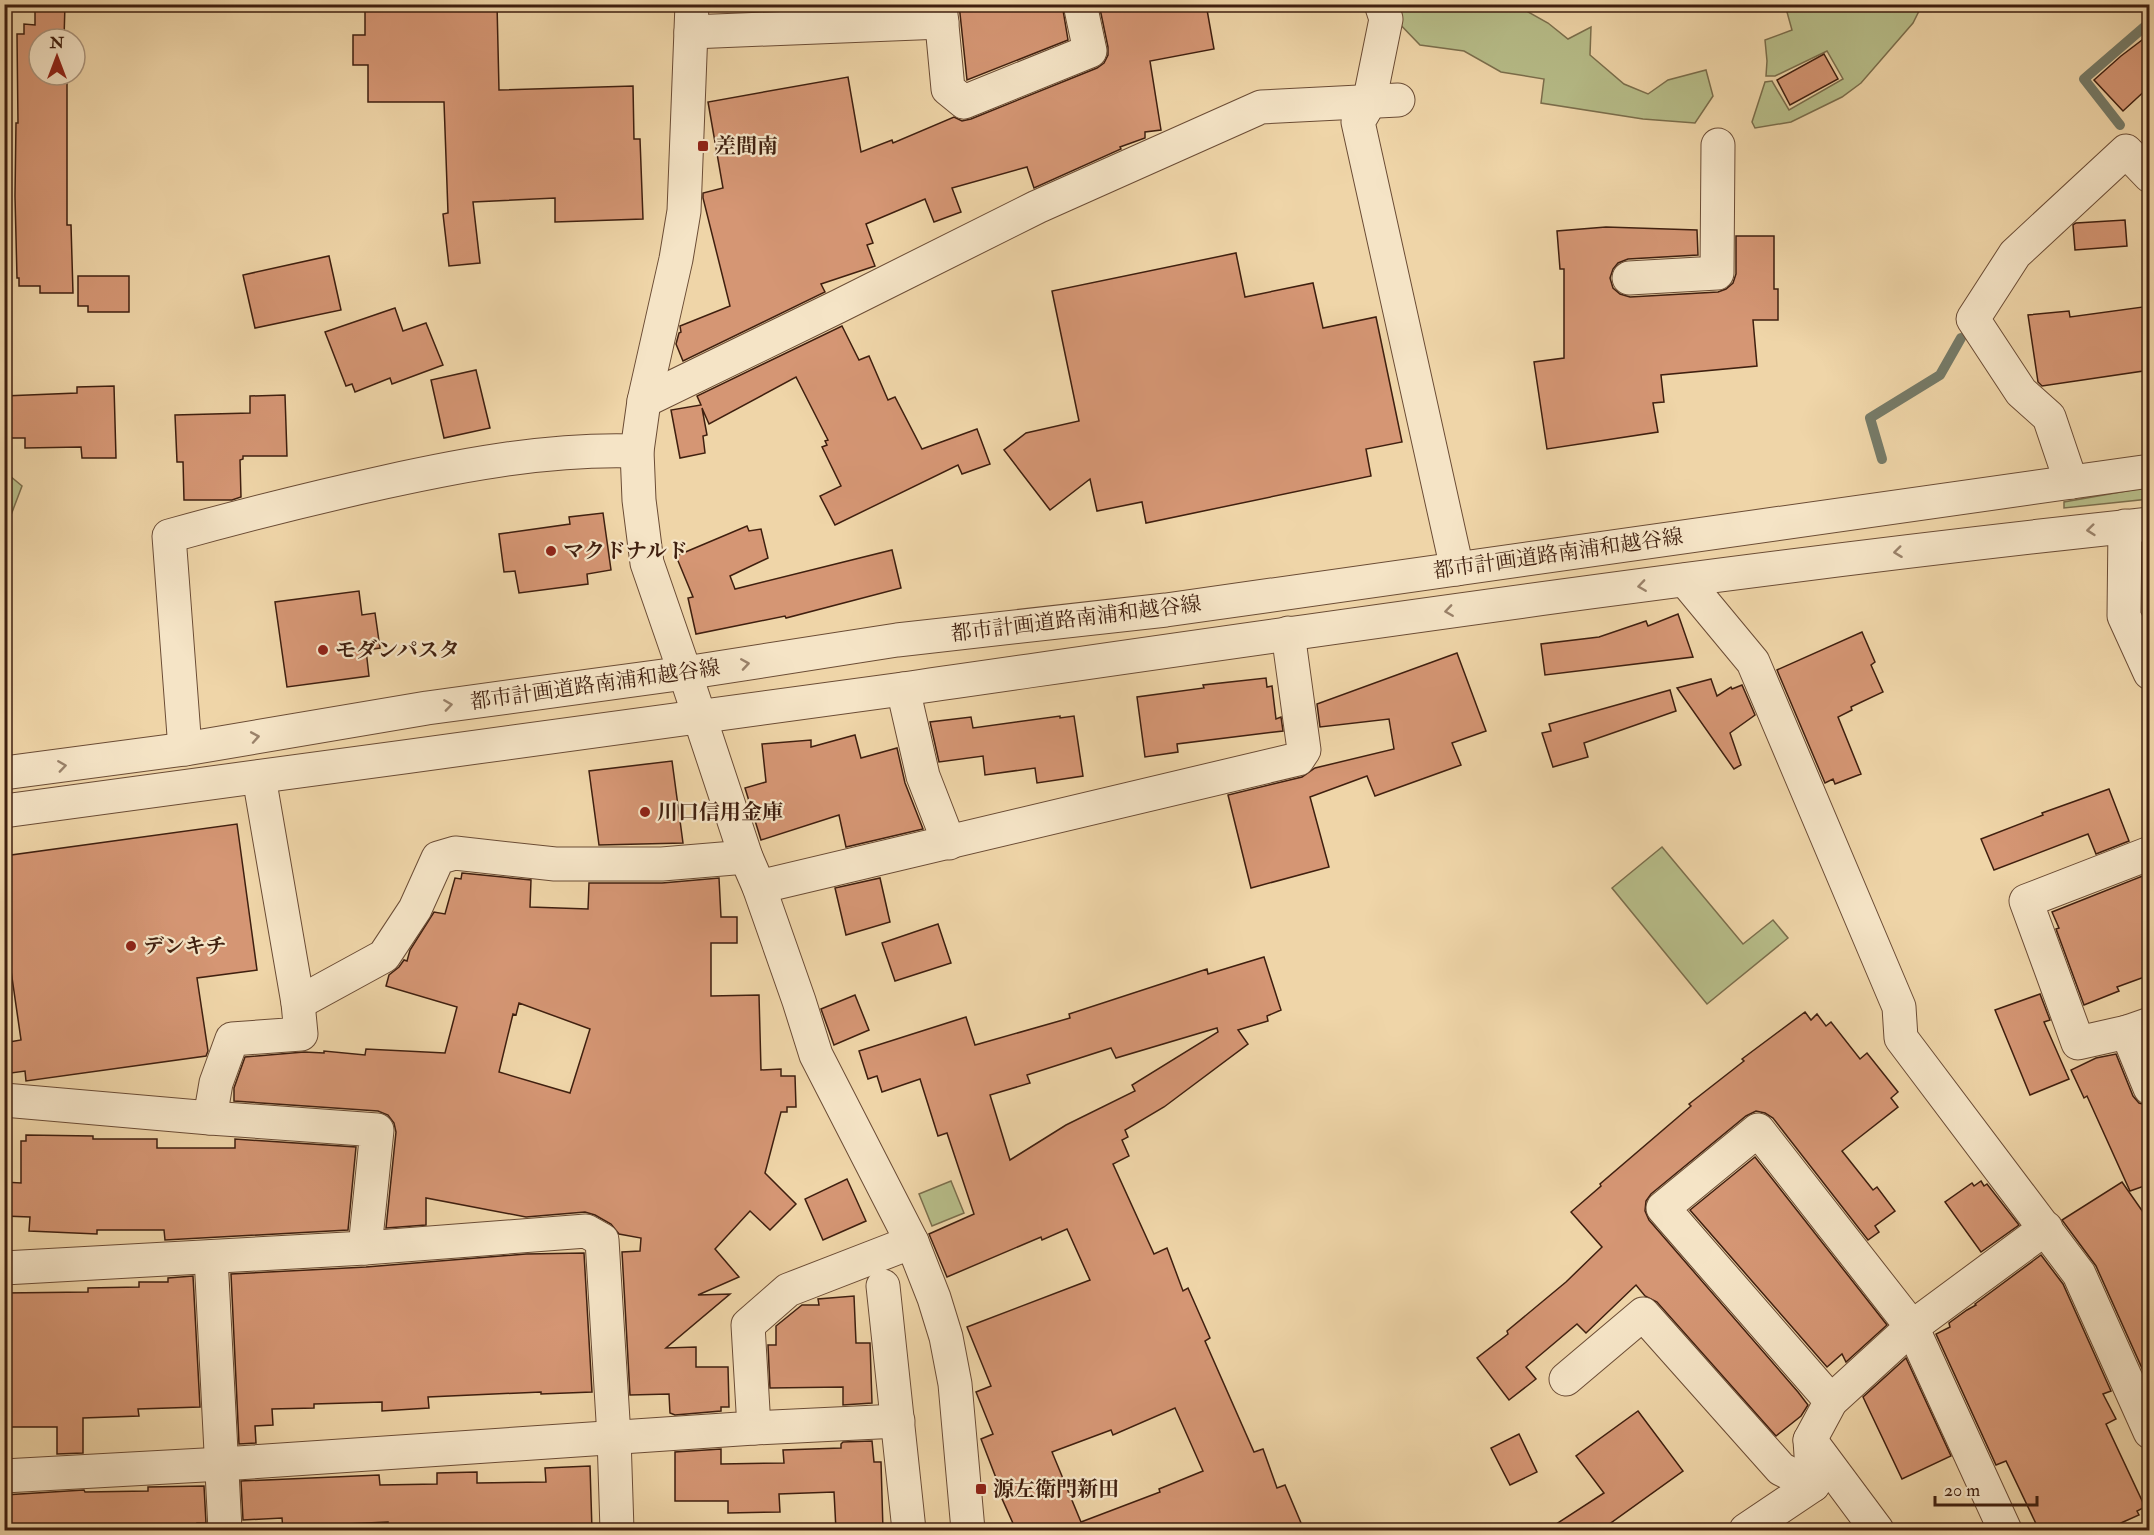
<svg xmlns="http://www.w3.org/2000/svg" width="2154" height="1535" font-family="'IM FELL Double Pica','Noto Serif JP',serif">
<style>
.green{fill:#b7bd89;stroke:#7b6e4c;stroke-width:1.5}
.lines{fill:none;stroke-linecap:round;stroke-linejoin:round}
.stream{stroke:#767b68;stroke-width:10}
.building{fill:#d59674;stroke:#3f1f0f;stroke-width:1.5;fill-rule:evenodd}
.minor-casing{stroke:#6b4c35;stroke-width:35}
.minor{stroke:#f5e4c6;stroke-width:33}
.oneway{stroke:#9a826a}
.poi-dot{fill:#8f2418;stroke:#f5e4c6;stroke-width:2}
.labels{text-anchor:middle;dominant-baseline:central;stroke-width:4.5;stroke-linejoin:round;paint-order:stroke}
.poi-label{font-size:21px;font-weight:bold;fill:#3f1f0f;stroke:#f5e4c6;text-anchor:start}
.street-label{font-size:21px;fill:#3f1f0f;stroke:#f5e4c6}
</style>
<rect width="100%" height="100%" fill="#efd5a8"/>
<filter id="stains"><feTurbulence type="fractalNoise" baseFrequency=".00333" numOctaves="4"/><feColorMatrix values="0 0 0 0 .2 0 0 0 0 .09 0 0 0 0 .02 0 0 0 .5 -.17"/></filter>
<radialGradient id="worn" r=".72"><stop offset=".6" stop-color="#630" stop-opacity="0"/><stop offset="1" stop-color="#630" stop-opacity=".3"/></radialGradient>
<g class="green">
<polygon points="1410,5 1523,5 1523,9 1548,23 1568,39 1591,27 1590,55 1624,84 1648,94 1668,80 1706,70 1713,96 1695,123 1643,119 1541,103 1544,79 1501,72 1464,51 1420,45 1394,18"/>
<polygon points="1785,5 1785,4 1922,5 1913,23 1861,83 1842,97 1791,122 1755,128 1752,122 1765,82 1772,81 1789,110 1843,79 1827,51 1775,76 1766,76 1767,61 1765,40 1792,30"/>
<polygon points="4,471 22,486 11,515 5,515"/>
<polygon points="2149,487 2149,499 2064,508 2064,502"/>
<polygon points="1662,847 1743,944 1773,920 1788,938 1707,1004 1612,888"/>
<polygon points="951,1181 964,1213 932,1226 919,1194"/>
</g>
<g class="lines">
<g class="stream">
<polyline points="2120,125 2084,79 2150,22"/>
<polyline points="1882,459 1870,418 1940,375 1961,338"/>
</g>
</g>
<g class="building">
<polygon points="35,4 65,4 64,39 39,39 39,75 67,75 67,225 71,225 73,293 40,293 40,286 19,286 19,278 17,278 15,196 16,123 18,123 17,34 24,34 24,24 35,25"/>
<polygon points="365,4 497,4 499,90 633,86 634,139 640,139 643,219 555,222 555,198 473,202 480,263 449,266 443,214 448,213 444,102 368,102 368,65 353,65 353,35 365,35"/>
<polygon points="959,4 1062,4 1068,40 967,80"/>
<polygon points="1099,4 1206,4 1214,49 1150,61 1161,130 1145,132 1145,138 1120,147 1121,149 1034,188 1027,167 952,188 961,212 934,222 925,199 866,224 873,243 867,245 875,266 821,284 825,292 683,361 676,344 679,333 681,332 680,326 730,306 703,198 703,193 723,188 708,102 848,77 861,152 892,140 893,143 954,117 962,121 971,119 1097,68 1104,63 1108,55 1108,47"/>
<polygon points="2150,34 2150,86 2123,111 2094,80 2121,56"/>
<polygon points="1824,54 1838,79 1790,105 1777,80"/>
<polygon points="2125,220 2127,246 2075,250 2073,225 2076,223"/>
<polygon points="1606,227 1697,230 1698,255 1628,259 1618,263 1613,269 1610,278 1613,288 1620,294 1630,297 1718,292 1726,289 1733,283 1736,274 1736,236 1774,236 1774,289 1778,289 1778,320 1753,320 1757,366 1661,375 1664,402 1653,403 1658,432 1547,449 1534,362 1564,358 1564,269 1560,269 1557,231"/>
<polygon points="1236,253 1245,297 1313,283 1323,328 1376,317 1402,442 1366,449 1371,476 1146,523 1142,502 1097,511 1090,479 1050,510 1004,450 1026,433 1079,421 1052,291"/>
<polygon points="329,256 341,310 255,328 243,275"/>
<polygon points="78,276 129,276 129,312 88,312 88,306 78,306"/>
<polygon points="2150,306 2150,370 2042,386 2038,382 2028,315 2069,311 2070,317"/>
<polygon points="395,308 403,331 426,323 443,365 392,384 390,378 355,392 352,384 346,386 325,332"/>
<polygon points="842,326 859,360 869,356 888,400 895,397 922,449 977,429 990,464 962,474 958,465 835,525 820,496 841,486 822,447 827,445 825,441 828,440 796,377 709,424 702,408 707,435 703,436 705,453 680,458 671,410 701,405 697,396"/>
<polygon points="476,370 490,428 444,438 431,380"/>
<polygon points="114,386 116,458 82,458 81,447 25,448 25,438 4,438 4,396 77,393 77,387"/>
<polygon points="285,395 287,456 243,456 243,459 240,460 241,497 232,500 184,500 183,462 177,462 175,415 250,413 250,396"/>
<polygon points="603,513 611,570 587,574 588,584 519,593 515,571 504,572 499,534 570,524 569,517"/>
<polygon points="747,526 749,531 761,529 768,558 730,576 735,589 892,550 901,588 786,618 785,616 696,634 688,598 693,597 676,556"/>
<polygon points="359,591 362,615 375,613 380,648 366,650 369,676 287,687 275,602"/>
<polygon points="1678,614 1693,657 1545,675 1541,644 1599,637 1646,621 1648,626"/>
<polygon points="1862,632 1875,662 1871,665 1883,692 1851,707 1852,710 1838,717 1861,774 1835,784 1833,779 1825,783 1777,670"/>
<polygon points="1457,653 1486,731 1452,743 1461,765 1375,796 1367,776 1310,797 1329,867 1251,888 1228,795 1302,777 1315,768 1394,749 1389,719 1320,727 1317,704"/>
<polygon points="1266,678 1267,687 1272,686 1276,719 1281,717 1283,731 1177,744 1178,752 1145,757 1137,697 1204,688 1203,685"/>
<polygon points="1711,679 1717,696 1731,687 1732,689 1742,685 1755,715 1730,733 1741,765 1734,769 1677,688"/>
<polygon points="1670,690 1676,711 1584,743 1588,757 1553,767 1542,733 1551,731 1549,724"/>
<polygon points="1060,716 1060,718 1074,716 1083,776 1037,783 1035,768 985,775 983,756 939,762 930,722 971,717 973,728"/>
<polygon points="855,735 861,758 897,748 905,783 923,829 846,847 839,815 761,840 745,788 766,782 762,744 811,740 811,747"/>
<polygon points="672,761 683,843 599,845 589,771"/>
<polygon points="2109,789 2129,841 2096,854 2088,834 1994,870 1981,839 2043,815 2042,813"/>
<polygon points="237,824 257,970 197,978 208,1051 206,1056 26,1081 25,1071 4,1074 4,1043 21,1040 4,922 4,856"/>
<path d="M462,873L531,880L530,907L588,909L589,883H662L719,878L721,917H737V943H711V996L759,995L761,1070L781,1069V1076H795L796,1107H787V1112H781L765,1173L796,1204L770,1230L750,1211L715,1249L739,1277L698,1295L730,1294L666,1348L696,1347V1367H728L729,1407H721V1411L675,1415L670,1413L669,1394L630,1395L622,1252L640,1251L641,1238L619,1234L611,1224L595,1215L585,1212L526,1217L426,1198V1225L386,1228L396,1132L394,1123L388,1115L378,1111L234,1101V1088L245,1057L304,1052L324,1053V1051L365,1055L366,1049L445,1053L457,1007L386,986L389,975L399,967L404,960L407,961L410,950L434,912L445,914L455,878L461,879ZM519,1003L590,1029L570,1093L499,1072L513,1014L516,1015Z"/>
<polygon points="2150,873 2150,975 2117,987 2119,991 2084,1005 2056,929 2059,928 2052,912"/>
<polygon points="880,878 890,922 846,935 835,888"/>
<polygon points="938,924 951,963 895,981 882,943"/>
<path d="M1264,957L1281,1010L1267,1016L1268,1021L1238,1030L1248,1044L1164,1107L1125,1130L1128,1137L1122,1140L1129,1156L1113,1164L1154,1254L1167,1248L1183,1291L1188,1288L1210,1338L1205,1341L1254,1452L1263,1449L1277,1488L1285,1485L1304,1530H1016L999,1492L1001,1491L981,1439L993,1434L976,1392L991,1386L967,1327L1090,1280L1067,1229L1042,1240L1041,1237L947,1277L929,1234L974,1214L947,1133L938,1136L920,1079L882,1092L877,1076L868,1079L859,1051L966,1017L975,1045L1070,1018L1069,1014L1207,969L1208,974ZM1217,1028L1218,1032L1132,1085L1135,1091L1066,1125L1010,1160L990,1095L1030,1083L1027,1075L1111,1048L1116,1058ZM1175,1408L1203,1471L1159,1489L1160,1492L1081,1522L1052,1452L1111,1430L1113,1435Z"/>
<polygon points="2040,994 2050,1020 2044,1022 2069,1079 2030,1095 1995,1010"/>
<polygon points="855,995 869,1030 834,1045 821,1009"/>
<polygon points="1805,1012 1811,1020 1817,1014 1826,1026 1831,1022 1860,1059 1867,1053 1898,1092 1891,1098 1898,1107 1842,1151 1873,1190 1877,1187 1895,1211 1875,1226 1879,1232 1868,1240 1773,1118 1765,1113 1756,1111 1746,1116 1651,1194 1646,1201 1645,1211 1649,1220 1798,1392 1808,1405 1801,1416 1776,1436 1657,1302 1645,1296 1636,1285 1586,1333 1577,1324 1526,1367 1536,1379 1509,1400 1477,1358 1508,1334 1507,1331 1566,1282 1602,1247 1571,1212 1601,1186 1600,1184 1691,1106 1689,1104 1744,1061 1742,1059"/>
<polygon points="2116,1054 2133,1096 2139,1103 2150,1106 2150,1184 2130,1191 2087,1096 2084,1098 2071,1070 2096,1058"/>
<polygon points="26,1135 93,1136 93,1139 157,1139 157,1148 235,1148 235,1139 356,1147 348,1230 165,1240 164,1230 97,1230 97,1234 29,1231 30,1217 4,1216 4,1182 21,1183 21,1141 26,1141"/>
<polygon points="1755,1157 1887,1325 1846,1362 1842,1354 1827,1367 1690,1210"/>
<polygon points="847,1179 866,1221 823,1240 805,1199"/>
<polygon points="1981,1181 1984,1186 1987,1184 2019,1225 1981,1252 1945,1202 1972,1183 1974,1186"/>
<polygon points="2122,1182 2150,1222 2150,1376 2146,1377 2096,1266 2062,1220"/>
<polygon points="584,1253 592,1392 541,1394 541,1392 428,1397 429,1408 382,1411 382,1402 314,1404 314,1408 272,1409 273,1425 255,1426 256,1443 239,1444 231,1274 366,1267 526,1254"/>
<polygon points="2041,1255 2063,1284 2111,1391 2103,1394 2116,1419 2106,1424 2145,1507 2137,1511 2139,1515 2121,1523 2124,1530 2039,1530 2006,1461 1996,1465 1936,1334 1950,1327 1949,1323 1967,1310 1976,1305 1975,1304"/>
<polygon points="193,1276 200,1407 138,1409 139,1416 83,1418 83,1453 57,1454 57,1427 4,1427 4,1293 88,1292 88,1288 139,1287 139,1282 168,1282 168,1278"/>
<polygon points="854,1296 856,1343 870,1343 872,1403 843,1405 843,1387 770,1388 768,1345 776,1345 776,1326 802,1305 819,1305 818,1299"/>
<polygon points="1906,1358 1951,1456 1902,1479 1863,1397"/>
<polygon points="1638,1411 1683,1471 1601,1530 1547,1530 1604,1493 1576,1456"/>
<polygon points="1519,1434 1537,1472 1510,1485 1491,1448"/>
<polygon points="872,1441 874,1462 881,1462 883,1530 836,1530 834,1492 779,1494 780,1512 728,1513 728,1501 675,1501 675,1452 721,1449 721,1464 784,1463 783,1450 841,1448 841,1444 843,1442"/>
<polygon points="590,1466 592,1530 552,1530 551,1524 388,1529 388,1522 322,1525 322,1530 283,1530 282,1518 243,1520 241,1481 379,1475 380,1485 437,1484 437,1473 477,1472 477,1483 546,1482 545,1468"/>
<polygon points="204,1486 206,1523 197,1523 197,1530 4,1530 4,1495 84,1490 85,1492 148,1491 148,1487"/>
</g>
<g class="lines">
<defs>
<g id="minor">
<polyline points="692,4 684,211 676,259 644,401 637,451 639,500 647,563 685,673 746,857 759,887 799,1001 816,1055 912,1242 934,1298 946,1337 955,1384 968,1530"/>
<polyline points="940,4 948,89 964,102 1090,51 1080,4"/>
<polyline points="1381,4 1386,19 1369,103 1358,122 1457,569"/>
<polyline points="691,32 942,22"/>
<polyline points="1629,278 1717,273 1718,145"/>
<polyline points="644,401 837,307 1037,207 1261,107 1398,100"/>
<polyline points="2071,482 2049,417 2021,392 1973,319 2015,254 2126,151 2150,176"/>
<polyline points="2125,526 2124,616 2150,673"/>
<polyline points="1685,580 1753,662 1899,1007 1901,1038 2079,1274 2150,1432"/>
<polyline points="903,689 923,776 949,843"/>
<path d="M185,749L169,536C241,516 312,498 385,482C467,464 552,448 637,451"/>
<polyline points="4,773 185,749 427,708 685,673 897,640 1166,610 2150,471"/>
<path d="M4,811C306,769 608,731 910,688C1322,629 1735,568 2150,524"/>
<polyline points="2150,853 2026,901 2078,1043 2127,1032 2150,1024"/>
<polyline points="759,887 1298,759 1304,750 1288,633"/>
<polyline points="298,1003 384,956 415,909 438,858 455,853 555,864 662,864 746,857"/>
<polyline points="2127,1032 2150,1088"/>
<polyline points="4,1100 210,1118 216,1083 232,1039 301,1034 298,1003 259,777"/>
<polyline points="210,1118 377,1130 365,1248"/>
<polyline points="211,1257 225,1530"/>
<polyline points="4,1268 365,1248 586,1231 602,1240 614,1437 617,1530"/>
<polyline points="883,1286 909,1530"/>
<polyline points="1566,1379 1643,1314 1781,1469 1813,1485"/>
<polyline points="1831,1401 1663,1208 1758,1130 1912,1327 2005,1530"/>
<polyline points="754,1428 898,1421"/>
<polyline points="1810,1440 1877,1530"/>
<polyline points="4,1476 222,1464 754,1428 748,1325 788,1290 912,1242"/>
<polyline points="1746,1530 1813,1485 1810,1440 1831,1401 1912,1327 2046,1228"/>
</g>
</defs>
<use href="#minor" class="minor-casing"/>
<use href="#minor" class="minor"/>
</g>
<defs><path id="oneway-chevron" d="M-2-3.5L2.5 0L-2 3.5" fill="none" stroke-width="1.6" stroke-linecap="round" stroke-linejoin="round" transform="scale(1.5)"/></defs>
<g class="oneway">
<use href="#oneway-chevron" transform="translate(2091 530) rotate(174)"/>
<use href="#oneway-chevron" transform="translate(1898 552) rotate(173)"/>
<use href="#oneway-chevron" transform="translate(1642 586) rotate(172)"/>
<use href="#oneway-chevron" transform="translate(1449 611) rotate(172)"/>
<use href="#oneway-chevron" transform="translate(745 664) rotate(-9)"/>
<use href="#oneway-chevron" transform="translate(448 705) rotate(-8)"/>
<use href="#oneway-chevron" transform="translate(255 737) rotate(-10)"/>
<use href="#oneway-chevron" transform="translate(62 766) rotate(-8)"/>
</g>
<g class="poi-dot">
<rect x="697" y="140" width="12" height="12" rx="3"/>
<circle cx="551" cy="551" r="6"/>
<circle cx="323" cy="650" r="6"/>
<circle cx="645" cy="812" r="6"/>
<circle cx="131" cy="946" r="6"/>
<rect x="975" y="1483" width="12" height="12" rx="3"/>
</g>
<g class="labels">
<g class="poi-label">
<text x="715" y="146">差間南</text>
<text x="563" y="551">マクドナルド</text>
<text x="335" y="650">モダンパスタ</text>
<text x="657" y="812">川口信用金庫</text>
<text x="143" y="946">デンキチ</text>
<text x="993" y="1489">源左衛門新田</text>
</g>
<g class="street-label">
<text transform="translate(1558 554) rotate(-8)">都市計画道路南浦和越谷線</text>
<text transform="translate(1076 619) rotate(-7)">都市計画道路南浦和越谷線</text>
<text transform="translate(595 685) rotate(-8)">都市計画道路南浦和越谷線</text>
</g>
</g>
<rect width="2154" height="1535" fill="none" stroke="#efd5a8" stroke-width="24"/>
<rect x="6" y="6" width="2142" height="1523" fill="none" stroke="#3f1f0f" stroke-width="3"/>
<rect x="12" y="12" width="2130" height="1511" fill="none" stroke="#3f1f0f" stroke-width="1.5"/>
<g transform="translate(57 57)"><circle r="28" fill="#f5e4c6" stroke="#ac957d" stroke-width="1.5"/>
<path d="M0-4.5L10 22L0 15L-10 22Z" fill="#8f2418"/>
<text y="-9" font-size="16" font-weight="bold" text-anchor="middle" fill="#3f1f0f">N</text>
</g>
<path d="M1935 1496v9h102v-9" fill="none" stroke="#3f1f0f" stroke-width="3"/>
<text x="1944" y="1496" font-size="18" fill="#3f1f0f" stroke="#f5e4c6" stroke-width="4.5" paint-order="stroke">20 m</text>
<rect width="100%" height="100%" filter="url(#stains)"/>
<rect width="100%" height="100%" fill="url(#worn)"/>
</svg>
